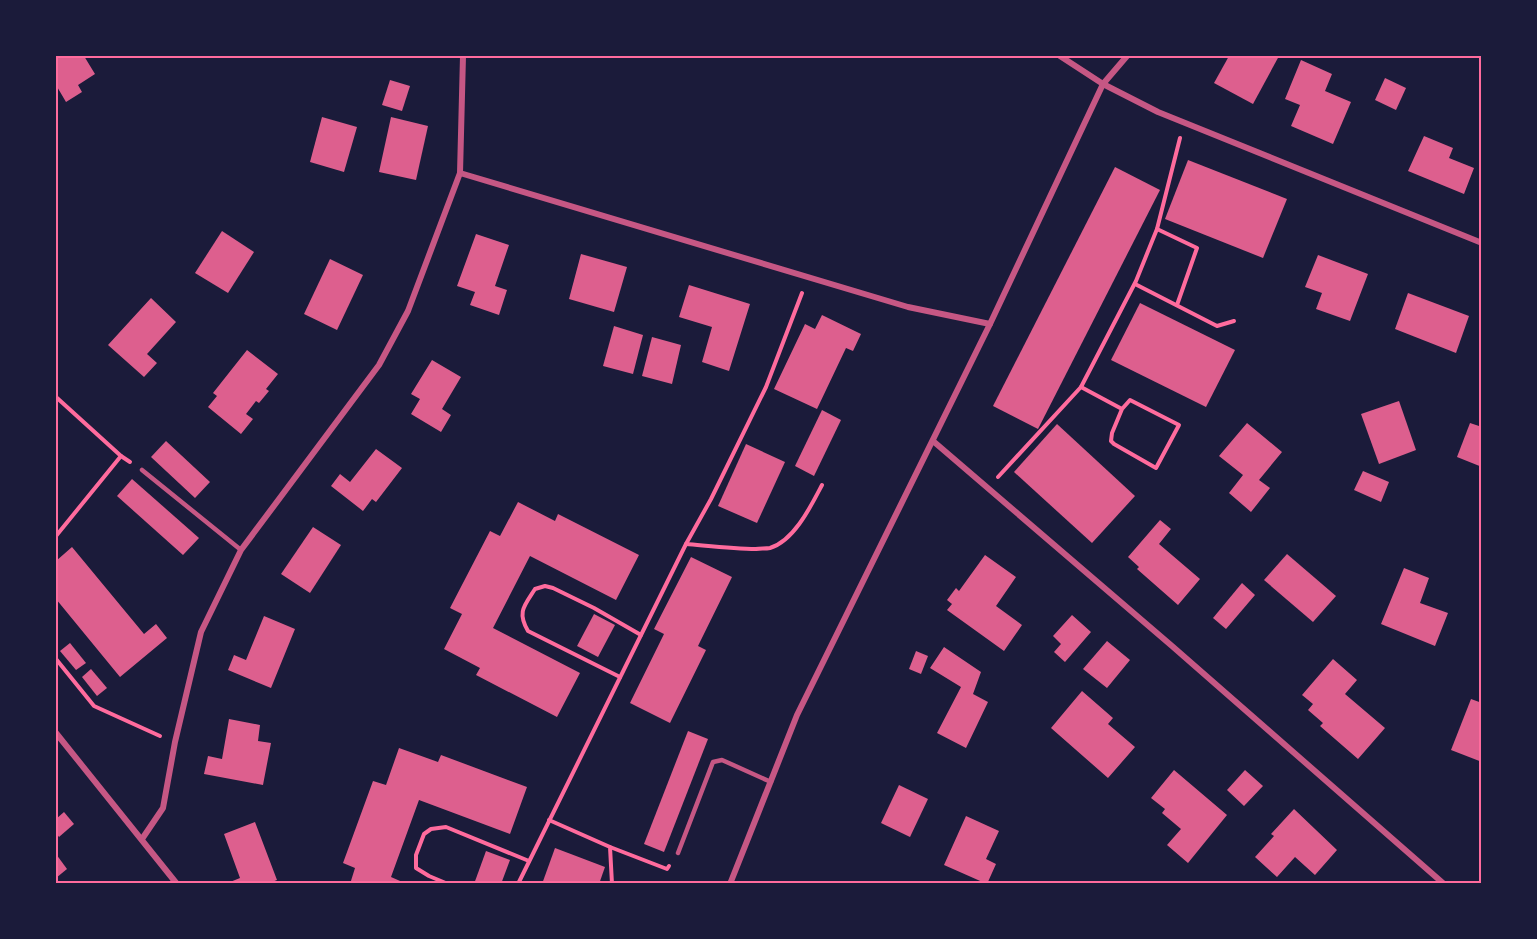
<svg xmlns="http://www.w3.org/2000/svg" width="1537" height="939" font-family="'Fira Sans',sans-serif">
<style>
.building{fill:#dd5f8e}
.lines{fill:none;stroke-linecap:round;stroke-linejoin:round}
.path{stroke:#ff6b9d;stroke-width:4}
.service{stroke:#c65784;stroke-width:4.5}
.minor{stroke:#c65784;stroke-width:6}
.neatline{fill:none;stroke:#ff6b9d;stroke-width:2}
</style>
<rect width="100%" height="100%" fill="#1b1b3a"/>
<g class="building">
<polygon points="56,56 84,56 95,74 78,85 82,92 66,102 56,85"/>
<polygon points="1229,56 1279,56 1253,104 1214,83"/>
<polygon points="1301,60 1332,74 1325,91 1351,102 1333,144 1291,126 1300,105 1285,99"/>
<polygon points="1385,78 1406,88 1396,110 1375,100"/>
<polygon points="390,80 410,86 402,111 382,105"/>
<polygon points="322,117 357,127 344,172 310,162"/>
<polygon points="391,117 428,126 416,180 379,172"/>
<polygon points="1424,136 1453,148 1449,158 1474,168 1464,194 1408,171"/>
<polygon points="1188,160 1287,199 1263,258 1165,219"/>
<polygon points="1115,167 1160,190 1038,429 993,406"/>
<polygon points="222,231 254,252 228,293 195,273"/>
<polygon points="476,234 509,245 495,286 507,290 499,315 470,305 475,292 457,286"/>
<polygon points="581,254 627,267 614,312 569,299"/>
<polygon points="1318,255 1368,274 1350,321 1316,309 1322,293 1305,287"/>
<polygon points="330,259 363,275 337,330 304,314"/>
<polygon points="689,285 750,304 729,371 702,362 712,327 679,317"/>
<polygon points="1408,293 1469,316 1456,353 1395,329"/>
<polygon points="151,298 176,322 147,354 157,363 144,377 108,345"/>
<polygon points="1140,303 1235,350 1206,407 1111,360"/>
<polygon points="822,315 861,334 853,351 846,348 817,409 774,389 805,324 815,329"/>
<polygon points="614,326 643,335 633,374 603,366"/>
<polygon points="652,337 681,345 672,384 642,376"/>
<polygon points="247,350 278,374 266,389 269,391 259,403 256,401 246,414 253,419 241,434 208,407 217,396 213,393"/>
<polygon points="432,360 461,377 442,409 451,415 441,432 411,414 420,399 411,394"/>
<polygon points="1399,401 1416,450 1379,464 1361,414"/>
<polygon points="822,410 841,420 814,476 795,466"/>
<polygon points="1247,423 1282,452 1259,480 1270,488 1251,512 1229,493 1243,475 1219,456"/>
<polygon points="1470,423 1482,427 1482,467 1457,457"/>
<polygon points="1057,424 1135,496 1092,543 1014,472"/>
<polygon points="166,441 210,482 195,498 151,457"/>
<polygon points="746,444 785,462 757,523 718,506"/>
<polygon points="376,449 402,468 376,502 372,499 363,511 331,486 340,474 350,482"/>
<polygon points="1363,471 1389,482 1381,502 1354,490"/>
<polygon points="132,479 199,538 183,555 117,496"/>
<polygon points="518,502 555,521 558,514 639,555 616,600 530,556 493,628 580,673 557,717 476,675 480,668 444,649 462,614 450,608 490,531 500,536"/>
<polygon points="1160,520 1171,529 1159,544 1200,579 1178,605 1137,569 1139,567 1128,557"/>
<polygon points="313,527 341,545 310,593 281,574"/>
<polygon points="72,547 144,634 156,624 167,638 120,677 56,599 56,561"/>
<polygon points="1287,554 1336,596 1313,622 1264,580"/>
<polygon points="985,555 1016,577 996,606 1022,625 1004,651 947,610 952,604 947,600 956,588 959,591"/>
<polygon points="691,557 732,577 698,646 706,650 670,723 630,703 664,634 654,629"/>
<polygon points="1404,568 1429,578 1420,603 1448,613 1435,646 1381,624"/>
<polygon points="1242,583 1255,595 1226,629 1213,618"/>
<polygon points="594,614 615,625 598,657 577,646"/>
<polygon points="1072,615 1091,632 1065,662 1054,652 1061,644 1053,636"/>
<polygon points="264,616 295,629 271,688 228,670 234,655 246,660"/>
<polygon points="1107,641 1130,660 1107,688 1083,669"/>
<polygon points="70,643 86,663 76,670 60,651"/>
<polygon points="944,647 981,672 973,694 988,702 966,748 937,733 961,687 930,668"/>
<polygon points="916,651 928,656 921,674 909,669"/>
<polygon points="1333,659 1357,680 1345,694 1385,728 1358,759 1320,726 1323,723 1308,710 1313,704 1302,695"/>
<polygon points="91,669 107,688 97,696 82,677"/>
<polygon points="1082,691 1113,718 1108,724 1135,747 1108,778 1051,728"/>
<polygon points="1471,699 1482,703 1482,762 1451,750"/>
<polygon points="229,719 260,725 258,741 271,743 263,785 204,774 208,756 222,759"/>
<polygon points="688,731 708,739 664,852 644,844"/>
<polygon points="399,748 438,762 441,755 527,787 510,834 419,800 391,877 407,884 350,884 355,868 343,863 373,781 386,785"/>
<polygon points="1174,770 1227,815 1188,863 1167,845 1181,829 1162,813 1165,809 1151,798"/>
<polygon points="1245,770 1263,786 1244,806 1227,790"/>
<polygon points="899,785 928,799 910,837 881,823"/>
<polygon points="1294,809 1337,850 1315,875 1295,857 1277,877 1255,857 1274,836 1271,834"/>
<polygon points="64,812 74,824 59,837 56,833 56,819"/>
<polygon points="966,816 999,831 986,859 996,864 987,884 944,865"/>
<polygon points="255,822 277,880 267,884 225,884 240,878 224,834"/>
<polygon points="555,848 605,867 599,884 542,884"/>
<polygon points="486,851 510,860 501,884 474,884"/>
<polygon points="56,854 67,869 56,878"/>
</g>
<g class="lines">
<g class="path">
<polyline points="1157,229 1197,248 1177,305"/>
<polyline points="1135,284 1217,326 1234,321"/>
<polyline points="1081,387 1122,409 1112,433 1111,441 1114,444 1156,468 1179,425 1130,400 1122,409"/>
<polyline points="56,397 121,456 130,462"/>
<polyline points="998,477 1081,387 1136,281 1157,229 1180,138"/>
<polyline points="56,536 121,456"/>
<path d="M686,544C709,546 733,549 756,549C760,548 765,549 770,548C794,541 811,506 822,485"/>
<polyline points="56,659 94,706 160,736"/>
<path d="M620,677L528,631C517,612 524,606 535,589L545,586L553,588L594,608L641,635"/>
<polyline points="549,820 610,847 612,884"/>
<polyline points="610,847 667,869 669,866"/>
<polyline points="448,884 429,876 416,868 416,855 424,834 431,829 446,827 529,861"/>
<polyline points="518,884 686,544 711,499 766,387 802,293"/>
</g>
<g class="service">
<polyline points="142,470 241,550"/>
<polyline points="678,853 713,762 722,760 771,782"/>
</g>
<g class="minor">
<polyline points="1060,56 1103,84 1158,112 1482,243"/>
<polyline points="460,173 908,307 990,324"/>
<polyline points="933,441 1172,646 1444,884"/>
<polyline points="56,733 177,884"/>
<polyline points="142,839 163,808 175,742 201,632 241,550 379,365 408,311 460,173 463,56"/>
<polyline points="730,884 797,715 990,324 1103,84 1127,56"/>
</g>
</g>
<rect width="1537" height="939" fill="none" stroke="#1b1b3a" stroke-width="114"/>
<rect x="57" y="57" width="1423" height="825" class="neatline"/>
</svg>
